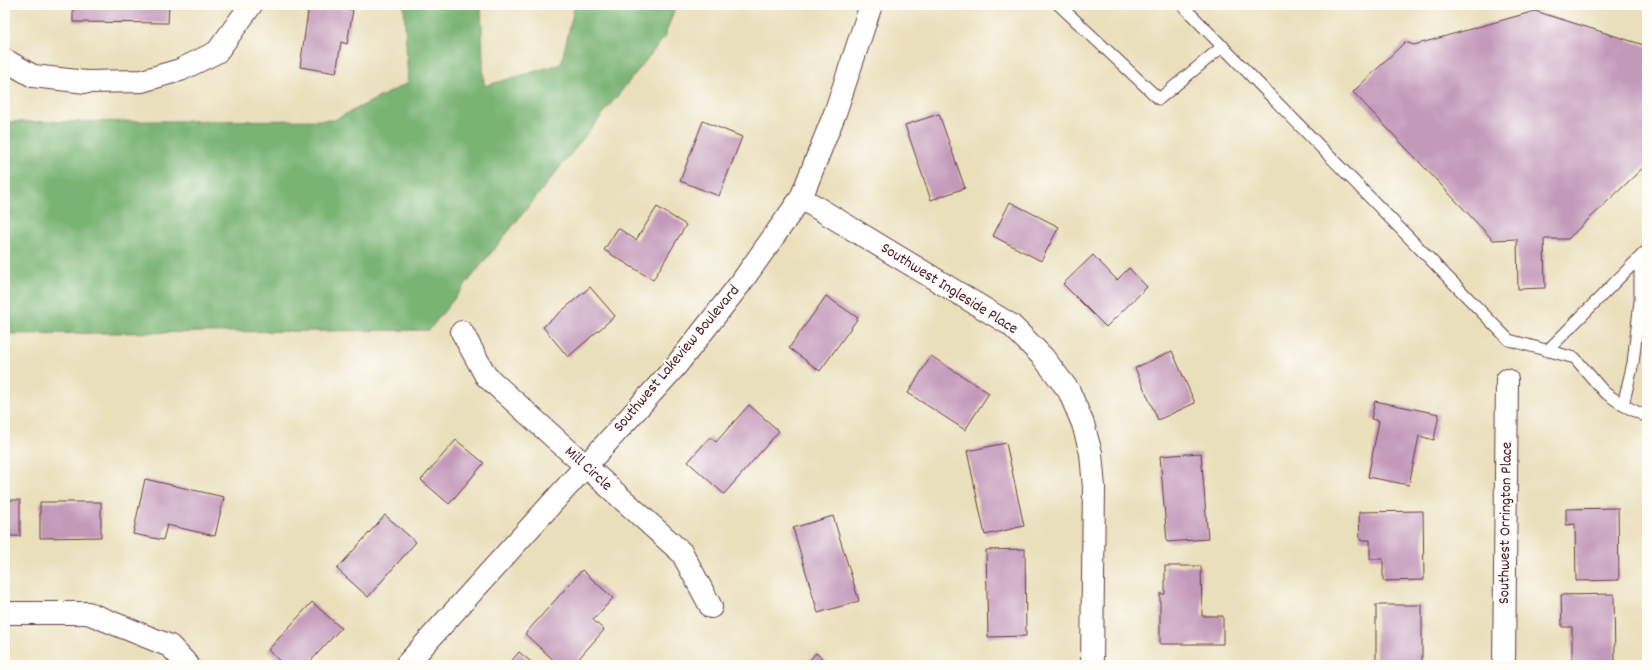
<svg xmlns="http://www.w3.org/2000/svg" width="1652" height="670" font-family="Dekko,sans-serif">
<style>
.forest{fill:#79b473;stroke:#626a4f}
.building{fill:#c399ba}
.lines{fill:none;stroke-linecap:round;stroke-linejoin:round}
.lane-casing{stroke:#623c41;stroke-width:13}
.street-casing{stroke:#623c41;stroke-width:24}
.lane{stroke:#fff;stroke-width:11}
.street{stroke:#fff;stroke-width:22}
.labels{text-anchor:middle;dominant-baseline:central;stroke-width:4;stroke-linejoin:round;paint-order:stroke}
.street-label{font-size:16px;fill:#4a1f2b;stroke:#fdfcf7}
</style>
<rect width="100%" height="100%" fill="#fdfcf7"/>
<filter id="ink" filterUnits="userSpaceOnUse"><feTurbulence type="fractalNoise" baseFrequency=".025" numOctaves="2"/><feDisplacementMap in="SourceGraphic" scale="8" xChannelSelector="R" yChannelSelector="G"/><feConvolveMatrix kernelMatrix="1 2 1 2 8 2 1 2 1" color-interpolation-filters="sRGB"/></filter>
<filter id="wash" filterUnits="userSpaceOnUse"><feTurbulence type="fractalNoise" baseFrequency=".012" numOctaves="4" result="noise"/><feDisplacementMap in="SourceGraphic" scale="16" xChannelSelector="R" yChannelSelector="G"/><feGaussianBlur stdDeviation="0.9" result="paint"/><feColorMatrix in="noise" values="0 0 0 0 0 0 0 0 0 0 0 0 0 0 0 0 0 1.4 0 .05"/><feComposite in="paint" operator="in"/></filter>
<g filter="url(#wash)">
<rect width="100%" height="100%" fill="#eadfbb"/>
<polygon class="forest" points="404,5 481,5 484,86 561,64 575,5 676,5 664,38 429,330 5,334 5,122 334,120 408,83"/>
<g id="blocks">
<g class="building">
<polygon points="73,5 169,5 168,23 73,22"/>
<polygon points="309,5 344,5 343,9 353,10 347,44 341,42 336,73 300,67"/>
<polygon points="1535,11 1647,46 1647,164 1568,239 1544,239 1545,288 1518,289 1517,239 1493,240 1353,92 1405,42 1414,45"/>
<polygon points="939,114 965,188 931,200 905,125"/>
<polygon points="703,121 742,137 719,196 680,181"/>
<polygon points="1010,202 1059,227 1041,261 993,236"/>
<polygon points="657,207 686,225 653,280 604,250 618,228 636,240"/>
<polygon points="1093,255 1117,280 1129,268 1147,287 1106,327 1063,284"/>
<polygon points="590,287 615,316 568,357 543,327"/>
<polygon points="826,296 858,318 820,371 789,348"/>
<polygon points="1172,351 1195,403 1158,420 1135,368"/>
<polygon points="931,356 989,393 965,430 908,393"/>
<polygon points="1375,401 1439,414 1434,440 1419,436 1409,485 1368,477 1379,421 1371,419"/>
<polygon points="749,405 779,431 724,494 688,462 710,437 716,442"/>
<polygon points="456,440 484,463 449,504 421,480"/>
<polygon points="1006,443 1024,526 985,535 967,451"/>
<polygon points="1201,453 1208,539 1167,542 1160,456"/>
<polygon points="145,479 224,497 215,536 167,525 163,540 133,534"/>
<rect x="5" y="500" width="15" height="36"/>
<polygon points="40,502 101,502 101,537 40,538"/>
<polygon points="1618,508 1619,580 1576,581 1575,524 1566,525 1566,509"/>
<polygon points="1423,511 1424,580 1383,581 1383,559 1370,559 1370,540 1360,540 1359,512"/>
<polygon points="385,515 416,542 368,597 337,569"/>
<polygon points="833,516 859,601 818,613 793,528"/>
<polygon points="1025,549 1026,636 988,637 986,550"/>
<polygon points="1165,566 1201,566 1202,616 1223,616 1223,644 1160,644 1160,594 1165,594"/>
<polygon points="582,570 613,598 593,620 604,630 573,665 559,665 525,634"/>
<polygon points="1614,594 1615,665 1572,665 1572,627 1562,627 1561,595"/>
<polygon points="312,602 341,628 307,665 284,665 268,650"/>
<rect x="1376" y="605" width="46" height="60"/>
<polygon points="519,652 535,665 508,665"/>
<polygon points="816,653 830,665 805,665"/>
</g>
</g>
</g>
<g filter="url(#ink)">
<use href="#blocks" fill-opacity="0" stroke="#623c41" stroke-width="1"/>
<g class="lines">
<defs>
<g id="lane">
<polyline points="1059,5 1159,99 1223,46"/>
<polyline points="1182,5 1509,340 1575,358 1604,392 1623,405 1647,417"/>
<polyline points="1547,351 1647,250"/>
<polyline points="1623,405 1633,363 1640,301 1640,258"/>
</g>
<g id="street">
<polyline points="5,60 33,76 86,82 142,81 180,70 217,52 251,5"/>
<polyline points="801,198 1011,325 1043,357 1069,391 1083,424 1091,453 1094,488 1092,665"/>
<polyline points="462,332 486,376 682,553 711,607"/>
<polyline points="5,613 88,613 170,646 188,665"/>
<polyline points="406,665 675,367 740,284 801,198 835,113 871,5"/>
<polyline points="1504,665 1507,380"/>
</g>
</defs>
<use href="#lane" class="lane-casing"/>
<use href="#street" class="street-casing"/>
<use href="#lane" class="lane"/>
<use href="#street" class="street"/>
</g>
</g>
<g class="labels">
<g class="street-label">
<text transform="translate(949 289) rotate(32)">Southwest Ingleside Place</text>
<text transform="translate(677 359) rotate(-50)">Southwest Lakeview Boulevard</text>
<text transform="translate(588 469) rotate(42)">Mill Circle</text>
<text transform="translate(1506 523) rotate(-89)">Southwest Orrington Place</text>
</g>
</g>
<rect width="1652" height="670" fill="none" stroke="#fdfcf7" stroke-width="20"/>
</svg>
